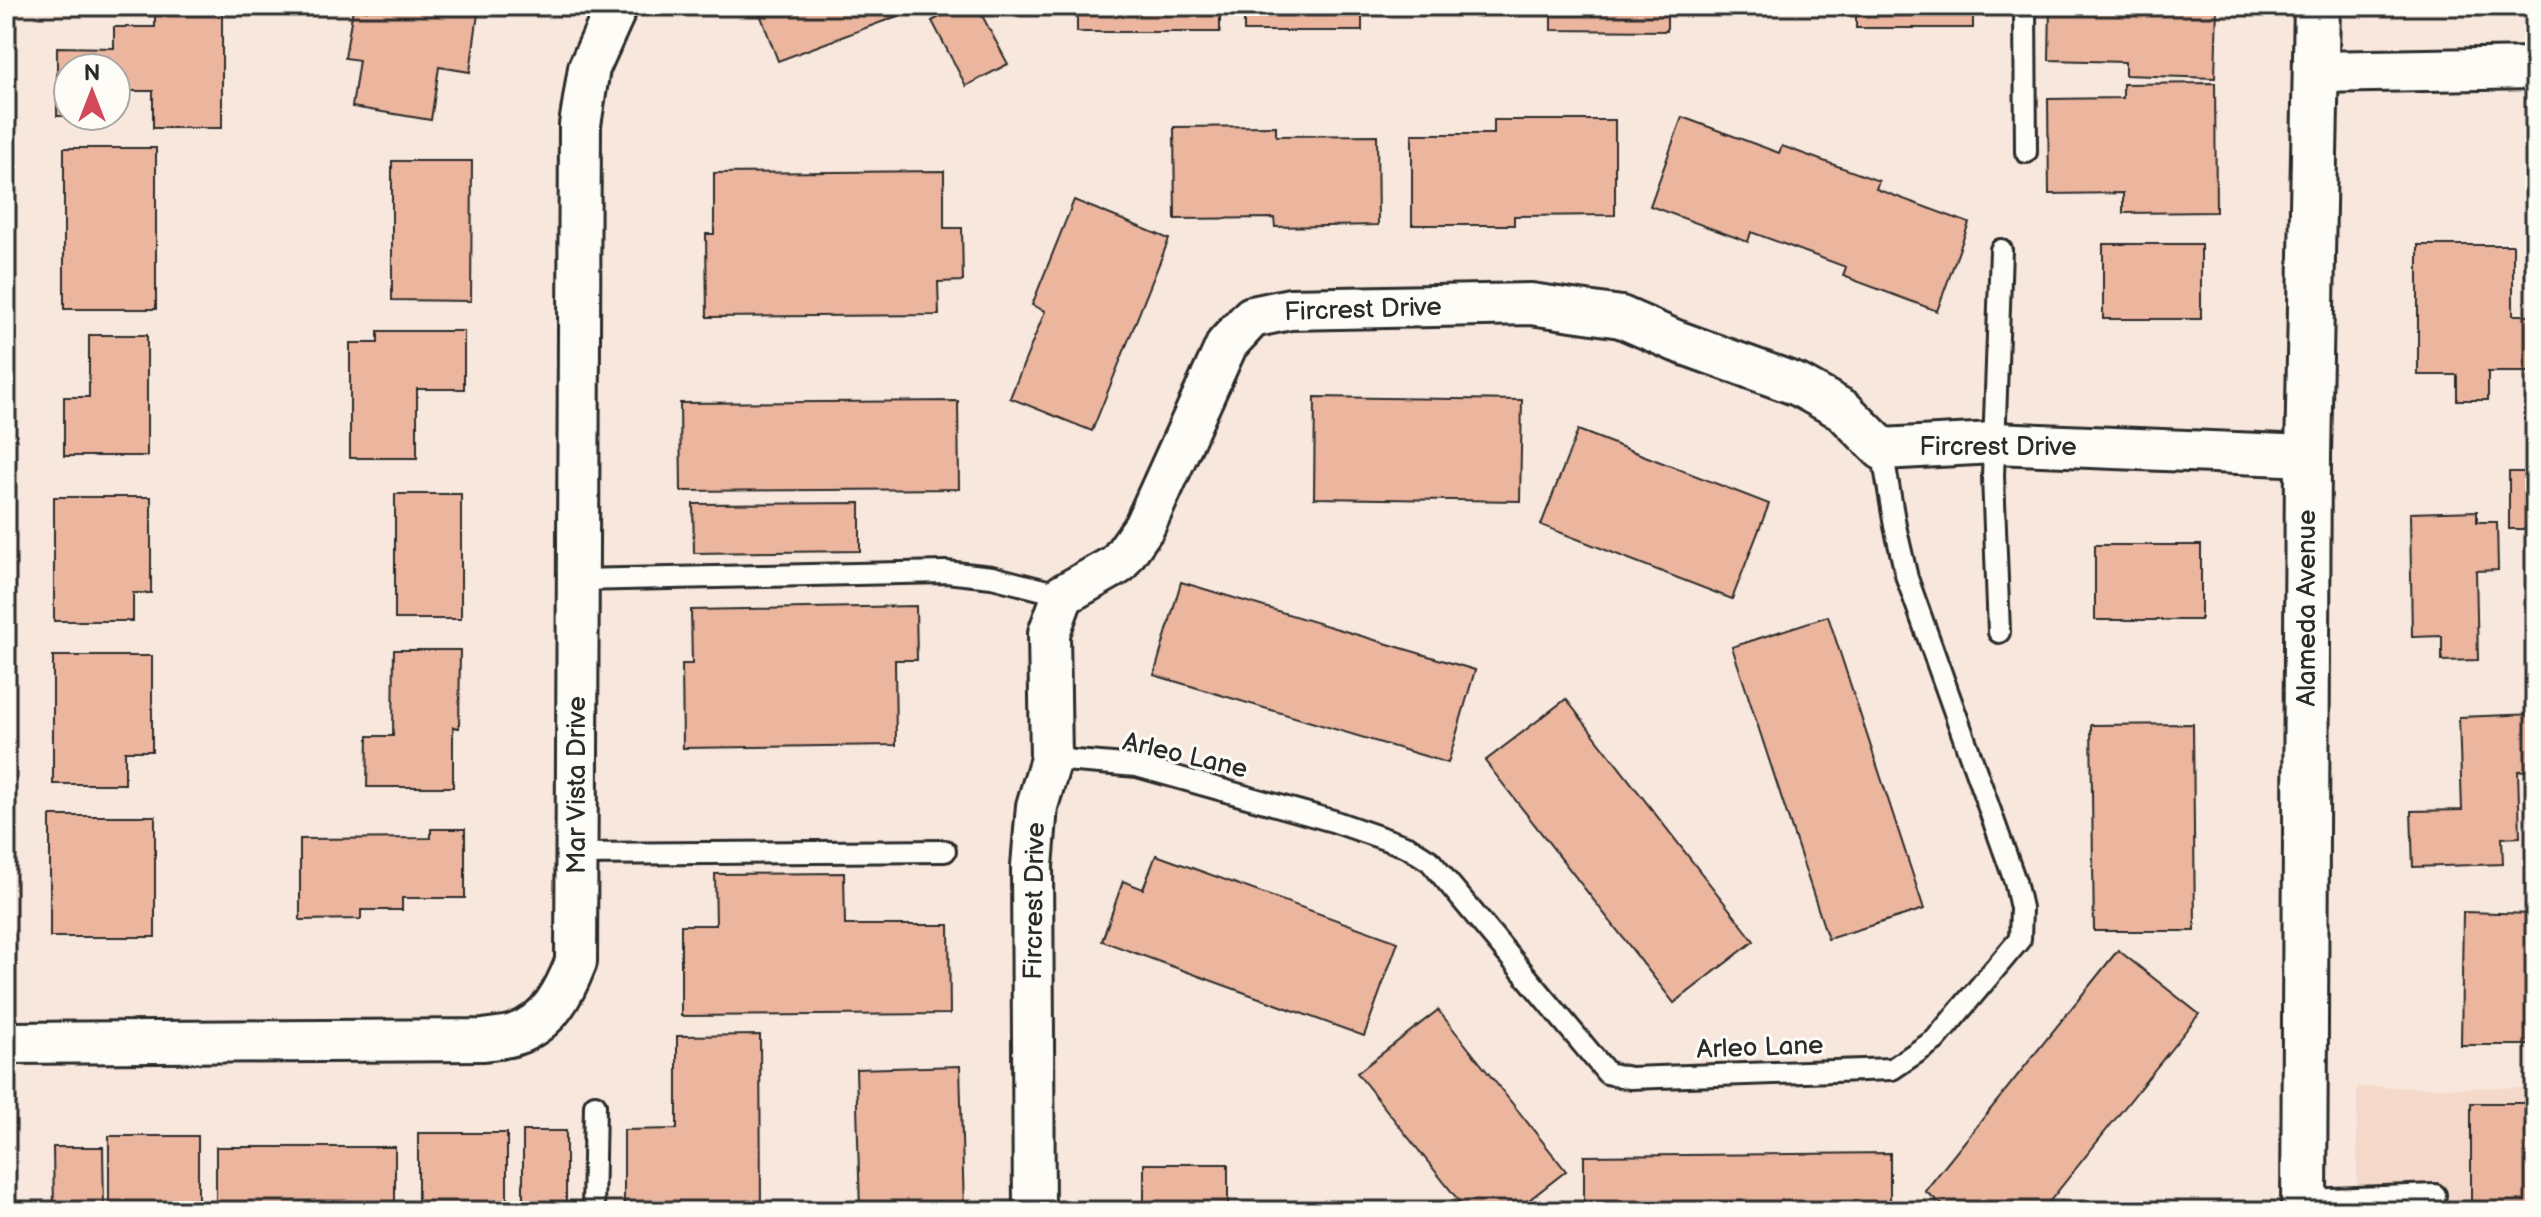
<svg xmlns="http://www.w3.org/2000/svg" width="2541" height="1217" font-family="'Balsamiq Sans',sans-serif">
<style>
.built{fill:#f4d8c9}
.building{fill:#ebb59e;stroke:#2b2b2b;stroke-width:2}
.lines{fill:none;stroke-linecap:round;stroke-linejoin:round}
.service-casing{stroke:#2b2b2b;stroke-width:26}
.minor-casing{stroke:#2b2b2b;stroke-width:46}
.tertiary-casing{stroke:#2b2b2b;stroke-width:50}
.service{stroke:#fdfcf7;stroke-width:20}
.minor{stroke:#fdfcf7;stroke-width:40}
.tertiary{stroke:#fdfcf7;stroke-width:44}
.labels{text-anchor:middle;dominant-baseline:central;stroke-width:6;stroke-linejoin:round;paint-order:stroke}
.street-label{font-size:26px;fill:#2b2b2b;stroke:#fdfcf7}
</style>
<rect width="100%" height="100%" fill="#f8e7dc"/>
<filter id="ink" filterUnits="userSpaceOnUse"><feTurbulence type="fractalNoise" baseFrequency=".0125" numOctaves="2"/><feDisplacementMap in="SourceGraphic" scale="16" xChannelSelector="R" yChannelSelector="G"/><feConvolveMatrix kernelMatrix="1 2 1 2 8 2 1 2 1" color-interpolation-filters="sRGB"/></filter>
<g filter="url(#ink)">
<polygon class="built" points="2357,1087 2535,1088 2535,1211 2357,1211"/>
<g class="building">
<polygon points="155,6 222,6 222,128 153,128 153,91 117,91 116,116 116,68 68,68 68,116 57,116 57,47 114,48 114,27 155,27"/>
<polygon points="367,6 479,6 470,72 439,67 431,120 352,107 359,60 345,58 353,8 367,10"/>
<polygon points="757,6 924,6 778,61"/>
<polygon points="960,6 977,6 1008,64 966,86 932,21"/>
<rect x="1077" y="6" width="143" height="26"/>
<rect x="1244" y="6" width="118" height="25"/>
<polygon points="1551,6 1667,6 1667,31 1551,30"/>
<rect x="1856" y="6" width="117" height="22"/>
<polygon points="2050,6 2217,6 2215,78 2125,75 2125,62 2049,60"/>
<polygon points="2215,83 2216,212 2123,213 2123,193 2049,194 2048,99 2123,98 2123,84"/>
<polygon points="1682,117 1779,153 1782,146 1879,181 1876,189 1969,223 1937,311 1843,276 1846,267 1751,232 1748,242 1650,206"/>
<polygon points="1494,120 1615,120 1615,215 1514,216 1514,225 1412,225 1412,134 1494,134"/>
<polygon points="1276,126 1276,136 1377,135 1378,225 1275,227 1274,218 1175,219 1174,127"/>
<rect x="64" y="148" width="92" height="161"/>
<polygon points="392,161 472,161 471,301 392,300"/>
<polygon points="944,171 944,228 962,228 963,281 938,282 939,315 707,317 706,234 714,234 714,173"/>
<polygon points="1074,200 1169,239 1092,431 1010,398 1045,311 1032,305"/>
<rect x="2103" y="244" width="98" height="75"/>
<polygon points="2418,245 2513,245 2513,315 2535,315 2535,372 2488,372 2488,400 2457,400 2457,375 2418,375"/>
<polygon points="378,331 464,331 464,389 417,389 417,458 350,458 350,343 378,343"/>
<polygon points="89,335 147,335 147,456 64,456 64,397 89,397"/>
<polygon points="1315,397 1522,400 1520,501 1314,498"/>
<polygon points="958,401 959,489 681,491 680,403"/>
<polygon points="1578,430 1769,504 1732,599 1541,525"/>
<rect x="2509" y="472" width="26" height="57"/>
<rect x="395" y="494" width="66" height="125"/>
<polygon points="54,497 151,497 151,593 133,593 133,621 54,621"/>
<polygon points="860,503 860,551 694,553 693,504"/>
<polygon points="2477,511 2477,522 2497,522 2498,570 2476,571 2478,660 2442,661 2442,636 2412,637 2410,513"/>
<rect x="2095" y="545" width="106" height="75"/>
<polygon points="1181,582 1475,670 1448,763 1154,675"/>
<polygon points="916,606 917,660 895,660 896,745 683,748 682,664 692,664 691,610"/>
<polygon points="1828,616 1924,909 1828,939 1732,647"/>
<polygon points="394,650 460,650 459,728 453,727 453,787 367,787 368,736 393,736"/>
<polygon points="53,656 152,656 152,751 125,751 125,784 53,784"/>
<polygon points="1566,699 1754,941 1674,1003 1485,761"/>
<polygon points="2535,714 2535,770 2518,771 2520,837 2502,838 2503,864 2413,867 2411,811 2462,810 2459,717"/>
<polygon points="2193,724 2195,931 2094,931 2091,725"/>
<rect x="50" y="816" width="105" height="121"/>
<polygon points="431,829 465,829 465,898 402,898 402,910 361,910 361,919 300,920 300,839 431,838"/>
<polygon points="1156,855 1398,942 1364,1036 1102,941 1123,881 1143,889"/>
<polygon points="844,873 845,925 949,925 950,1014 681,1016 681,925 716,925 715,874"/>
<polygon points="2463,912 2535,914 2535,1045 2461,1045"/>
<polygon points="2118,950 2199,1014 2042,1211 1950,1211 1925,1191"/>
<polygon points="1438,1010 1566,1171 1515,1211 1467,1211 1357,1073"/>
<polygon points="760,1035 761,1211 624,1211 624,1130 677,1129 677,1036"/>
<polygon points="960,1066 964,1211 860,1211 856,1069"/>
<rect x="2471" y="1103" width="64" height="108"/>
<rect x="523" y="1131" width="43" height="80"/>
<rect x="418" y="1133" width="89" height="78"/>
<rect x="109" y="1136" width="89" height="75"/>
<polygon points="53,1147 103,1147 104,1211 54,1211"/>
<rect x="216" y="1147" width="179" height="64"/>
<polygon points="1890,1153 1890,1211 1584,1211 1584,1156"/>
<rect x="1144" y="1164" width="84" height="47"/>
</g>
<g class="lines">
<defs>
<g id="service">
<polyline points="2025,6 2026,152"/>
<polyline points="578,580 946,572 992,577 1063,595"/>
<polyline points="1999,632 1993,476 2001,250"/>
<polyline points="1051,759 1137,766 1333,821 1408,847 1430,861 1607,1073 1630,1078 1892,1069 1935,1040 2020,939 2021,908 2015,881 1907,578 1895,526 1882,449"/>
<polyline points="576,854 945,851"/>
<polyline points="2305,1200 2435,1195"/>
<polyline points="6,1211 7,1211"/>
<polyline points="593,1211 595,1105"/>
</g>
<g id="minor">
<polyline points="2317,72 2535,68"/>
<path d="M6,1043L484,1040C494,1038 506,1038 516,1034C549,1022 564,993 576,962L580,125L589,68L617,6"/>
<polyline points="1034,1211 1032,866 1037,806 1051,759 1049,633 1063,595 1118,564 1144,527 1227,344 1252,317 1290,309 1531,304 1621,317 1676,341 1798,385 1843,410 1882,449 1994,443 2308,456"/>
</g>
<polyline id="tertiary" points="2304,1211 2308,456 2317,6"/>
</defs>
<use href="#service" class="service-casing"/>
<use href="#minor" class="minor-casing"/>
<use href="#tertiary" class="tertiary-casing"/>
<use href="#service" class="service"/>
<use href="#minor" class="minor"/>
<use href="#tertiary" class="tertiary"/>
</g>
</g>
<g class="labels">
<g class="street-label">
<text transform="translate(1363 310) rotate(-2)">Fircrest Drive</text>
<text x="1998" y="447">Fircrest Drive</text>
<text transform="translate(2307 608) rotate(-90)">Alameda Avenue</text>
<text transform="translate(1185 756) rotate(13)">Arleo Lane</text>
<text transform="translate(577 785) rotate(-90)">Mar Vista Drive</text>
<text transform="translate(1035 901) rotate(-89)">Fircrest Drive</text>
<text transform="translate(1760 1048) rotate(-2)">Arleo Lane</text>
</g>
</g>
<rect width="2541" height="1217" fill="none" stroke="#fdfcf7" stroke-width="32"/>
<rect x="16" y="16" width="2509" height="1185" fill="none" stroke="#2b2b2b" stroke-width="3" filter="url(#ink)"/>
<g transform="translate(92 92)"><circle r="38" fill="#fdfcf7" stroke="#a9a8a5" stroke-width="2"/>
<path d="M0-6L14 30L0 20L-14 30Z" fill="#d1495b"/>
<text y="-12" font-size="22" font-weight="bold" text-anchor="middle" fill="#2b2b2b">N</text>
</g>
</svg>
